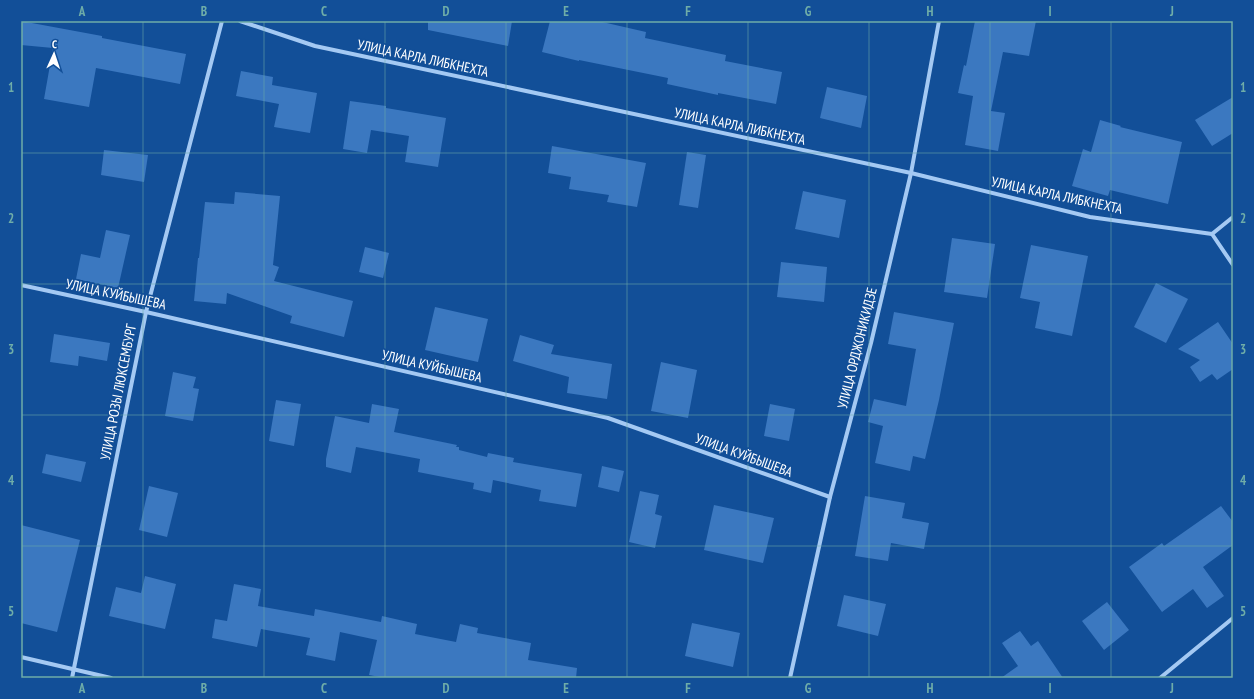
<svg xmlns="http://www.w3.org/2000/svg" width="1254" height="699" font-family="'PT Sans Narrow',sans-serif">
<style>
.building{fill:#3b78c0}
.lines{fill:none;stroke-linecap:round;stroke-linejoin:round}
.minor{stroke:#a4c9f3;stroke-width:4}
.grid{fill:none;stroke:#6fada8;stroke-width:1;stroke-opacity:0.55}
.labels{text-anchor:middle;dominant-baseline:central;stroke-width:3.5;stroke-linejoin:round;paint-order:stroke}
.street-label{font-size:14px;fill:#fff;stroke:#124f98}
.neatline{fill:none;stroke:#6fada8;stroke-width:1.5}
.grid-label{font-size:13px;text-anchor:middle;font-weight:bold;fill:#6fada8}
</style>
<rect width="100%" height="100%" fill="#124f98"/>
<g class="building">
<polygon points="21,21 102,36 102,38 186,54 180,84 96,68 89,107 44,99 53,48 21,45"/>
<polygon points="428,21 512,21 508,46 428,30"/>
<polygon points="550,21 598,21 646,32 645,38 726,55 725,61 782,72 776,104 718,93 718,95 667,84 668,78 579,60 579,61 542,52"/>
<polygon points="975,21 1036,21 1029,56 1003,52 991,111 1005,113 998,151 965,145 973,96 958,93 964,65 966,66"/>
<polygon points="241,71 273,77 272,85 317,93 310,133 274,127 279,104 236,96"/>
<polygon points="827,87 867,96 861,128 820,118"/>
<polygon points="1233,97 1233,133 1212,146 1195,120"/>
<polygon points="350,101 386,106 386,108 446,118 438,167 405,162 409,136 371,130 367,153 343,149"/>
<polygon points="1100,120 1121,126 1120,127 1182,142 1168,204 1110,190 1108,196 1072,186 1083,149 1091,152"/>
<polygon points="552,146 646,163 637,207 607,202 609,195 569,189 571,177 548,173"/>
<polygon points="104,150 148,155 144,182 101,175"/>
<polygon points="687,152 706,155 698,208 679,205"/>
<polygon points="803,191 846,200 839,238 795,229"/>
<polygon points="235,192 280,196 273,265 279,267 274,281 353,301 344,337 290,323 292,316 227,293 226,304 194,301 198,258 199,258 205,202 234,204"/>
<polygon points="106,230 130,235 118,288 76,279 81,254 100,258"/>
<polygon points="952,238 995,244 987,298 944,292"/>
<polygon points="1031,245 1088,256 1072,336 1035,328 1040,302 1020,298"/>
<polygon points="365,247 389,253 383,278 359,272"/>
<polygon points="781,262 827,267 824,302 777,297"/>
<polygon points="1156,283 1188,299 1166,343 1134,327"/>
<polygon points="435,307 488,319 478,362 425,350"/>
<polygon points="894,312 954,323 939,400 925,459 913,456 910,471 875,463 883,426 868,422 874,399 906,406 916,349 888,344"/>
<polygon points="1218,322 1233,344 1233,369 1217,380 1212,374 1200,382 1190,367 1200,360 1178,349"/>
<polygon points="54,334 110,343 107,361 79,356 78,366 50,362"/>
<polygon points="520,335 554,345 551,354 612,364 607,399 567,393 569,377 513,361"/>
<polygon points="661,362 697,370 688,418 651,411"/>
<polygon points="173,372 196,377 193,388 199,389 193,421 165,416"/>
<polygon points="276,400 301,404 294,446 269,441"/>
<polygon points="372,404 399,409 394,432 457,445 456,447 459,447 459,450 487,457 488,453 514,458 513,462 582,474 576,507 539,501 541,490 493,480 491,493 473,489 474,483 418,472 420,459 356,447 351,473 326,467 326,459 335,416 369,423"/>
<polygon points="770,404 795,409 789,441 764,436"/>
<polygon points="46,454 86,462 81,482 42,473"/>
<polygon points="602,466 624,471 619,492 598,487"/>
<polygon points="149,486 178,493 167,537 139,530"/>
<polygon points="640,491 659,495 655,514 662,516 655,548 629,542"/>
<polygon points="865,496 905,503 902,518 929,523 924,549 891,543 888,561 855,556"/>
<polygon points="714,505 774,518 763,563 704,550"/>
<polygon points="1221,506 1233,522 1233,545 1203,567 1224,596 1207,608 1193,589 1162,612 1129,567 1162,543 1164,546"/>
<polygon points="21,525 80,540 57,632 21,623"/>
<polygon points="145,576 176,584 165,629 109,616 116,587 141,593"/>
<polygon points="234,584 261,589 258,606 314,616 315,609 381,622 382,616 417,624 415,634 456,642 460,624 478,628 477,633 531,643 528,660 577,668 576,678 385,678 369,675 377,640 340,632 335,661 306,655 310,638 261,629 257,647 212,638 215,619 227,621"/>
<polygon points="844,595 886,604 878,636 837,626"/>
<polygon points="1107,602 1129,630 1104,650 1082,621"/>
<polygon points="692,623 740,633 733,667 685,656"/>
<polygon points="1020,631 1031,646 1038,641 1063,678 1001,678 1018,666 1002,643"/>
</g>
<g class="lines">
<g class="minor">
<polyline points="240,21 315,46 911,173 1090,217 1212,234 1233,217"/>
<polyline points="1212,234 1233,265"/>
<polyline points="21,285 146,312 608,418 830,497"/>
<polyline points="21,657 111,678"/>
<polyline points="72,678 146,312 222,21"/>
<polyline points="790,678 830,497 871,343 911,173 939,21"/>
<polyline points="1160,678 1233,618"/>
</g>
</g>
<path class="grid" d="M143,21V678M264,21V678M385,21V678M506,21V678M627,21V678M748,21V678M869,21V678M990,21V678M1111,21V678M21,153H1233M21,284H1233M21,415H1233M21,546H1233"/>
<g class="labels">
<g class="street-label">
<text transform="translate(423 58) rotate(12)">УЛИЦА КАРЛА ЛИБКНЕХТА</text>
<text transform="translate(740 126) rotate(12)">УЛИЦА КАРЛА ЛИБКНЕХТА</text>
<text transform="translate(1057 195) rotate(12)">УЛИЦА КАРЛА ЛИБКНЕХТА</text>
<text transform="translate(116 294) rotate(12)">УЛИЦА КУЙБЫШЕВА</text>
<text transform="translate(857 348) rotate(-76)">УЛИЦА ОРДЖОНИКИДЗЕ</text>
<text transform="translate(432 366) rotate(13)">УЛИЦА КУЙБЫШЕВА</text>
<text transform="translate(118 392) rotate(-79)">УЛИЦА РОЗЫ ЛЮКСЕМБУРГ</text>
<text transform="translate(744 455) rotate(20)">УЛИЦА КУЙБЫШЕВА</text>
</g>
</g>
<rect width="1254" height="699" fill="none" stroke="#124f98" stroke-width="44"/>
<g transform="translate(54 54) rotate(3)" stroke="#124f98" stroke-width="3" paint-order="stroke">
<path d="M0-3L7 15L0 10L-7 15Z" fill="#ffffff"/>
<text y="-6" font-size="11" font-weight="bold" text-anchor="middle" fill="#ffffff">С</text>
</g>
<rect x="22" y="22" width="1210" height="655" class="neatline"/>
<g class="grid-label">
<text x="82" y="16">A</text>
<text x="204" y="16">B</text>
<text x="324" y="16">C</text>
<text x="446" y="16">D</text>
<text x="566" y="16">E</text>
<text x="688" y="16">F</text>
<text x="808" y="16">G</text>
<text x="930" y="16">H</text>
<text x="1050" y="16">I</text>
<text x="1172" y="16">J</text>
<text x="11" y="92">1</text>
<text x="1243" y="92">1</text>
<text x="11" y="223">2</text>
<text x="1243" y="223">2</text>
<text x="11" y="354">3</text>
<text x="1243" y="354">3</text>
<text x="11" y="485">4</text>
<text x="1243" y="485">4</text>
<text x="11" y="616">5</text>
<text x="1243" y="616">5</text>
<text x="82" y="693">A</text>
<text x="204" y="693">B</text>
<text x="324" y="693">C</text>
<text x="446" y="693">D</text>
<text x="566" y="693">E</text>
<text x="688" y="693">F</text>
<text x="808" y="693">G</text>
<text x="930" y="693">H</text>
<text x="1050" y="693">I</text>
<text x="1172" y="693">J</text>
</g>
</svg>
